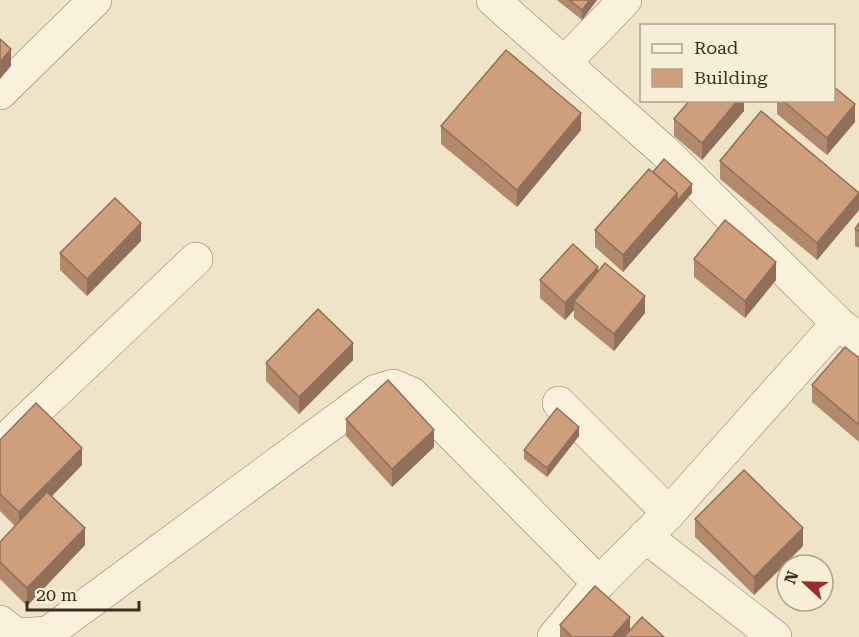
<svg xmlns="http://www.w3.org/2000/svg" width="859" height="637" font-family="'Roboto Serif',serif">
<style>
.lines{fill:none;stroke-linecap:round;stroke-linejoin:round}
.minor-casing{stroke:#8d765c;stroke-width:34}
.minor{stroke:#faf1dc;stroke-width:33}
.wall{fill:#b2896c}
.shaded-wall{fill:#916f58}
.building{fill:#cf9f7d;stroke:#916f58;stroke-width:1.5}
</style>
<rect width="100%" height="100%" fill="#f0e4c8"/>
<g class="lines">
<defs>
<g id="minor">
<polyline points="493,0 664,151 838,323 859,340"/>
<polyline points="565,62 625,0"/>
<polyline points="0,93 95,0"/>
<polyline points="559,403 669,513"/>
<polyline points="0,445 196,259"/>
<polyline points="645,536 775,637"/>
<polyline points="0,622 17,635 48,633 376,391 393,386 412,394 599,583"/>
<polyline points="554,637 599,583 669,513 838,323"/>
</g>
</defs>
<use href="#minor" class="minor-casing"/>
<use href="#minor" class="minor"/>
</g>
<g class="wall">
<polygon points="557,0 597,0 582,20"/>
<polygon points="744,100 744,111 702,160 674,136 674,119"/>
<polygon points="777,100 834,100 855,122 827,155 777,114"/>
<polygon points="441,126 581,130 517,207 441,144"/>
<polygon points="720,161 859,210 817,260 720,179"/>
<polygon points="653,172 692,193 623,272 595,247 595,230"/>
<polygon points="859,223 859,248 855,246 855,229"/>
<polygon points="141,241 87,296 60,270 60,253"/>
<polygon points="694,259 776,280 745,318 694,277"/>
<polygon points="598,272 645,313 614,351 574,318 574,310 565,320 540,298 540,280"/>
<polygon points="859,358 859,442 812,402 812,385"/>
<polygon points="353,360 299,414 266,381 266,363"/>
<polygon points="346,419 434,447 392,487 346,436"/>
<polygon points="579,436 547,477 524,459 524,450"/>
<polygon points="0,440 82,465 52,496 85,545 27,606 0,579 0,542 15,526 0,511"/>
<polygon points="695,519 803,546 754,595 695,537"/>
<polygon points="560,625 630,631 664,637 560,637"/>
</g>
<g class="shaded-wall">
<polygon points="590,0 597,0 582,20 582,10"/>
<polygon points="11,49 11,66 0,79 0,62"/>
<polygon points="738,100 744,100 744,111 702,160 702,143"/>
<polygon points="855,104 855,122 827,155 827,138"/>
<polygon points="581,113 581,130 517,207 517,190"/>
<polygon points="692,184 692,193 623,272 623,255 677,193"/>
<polygon points="859,193 859,210 817,260 817,243"/>
<polygon points="141,223 141,241 87,296 87,279"/>
<polygon points="776,262 776,280 745,318 745,301"/>
<polygon points="598,267 598,284 574,301 574,310 565,320 565,303"/>
<polygon points="645,296 645,313 614,351 614,334"/>
<polygon points="353,343 353,360 299,414 299,397"/>
<polygon points="579,427 579,436 547,477 547,468"/>
<polygon points="434,430 434,447 392,487 392,469"/>
<polygon points="82,448 82,465 19,530 19,512"/>
<polygon points="85,528 85,545 27,606 27,588"/>
<polygon points="803,528 803,546 754,595 754,577"/>
<polygon points="630,617 630,634 627,637 612,637"/>
</g>
<g class="building">
<polygon points="569,0 590,0 582,10"/>
<polygon points="0,39 11,49 0,62"/>
<polygon points="506,50 581,113 517,190 441,126"/>
<polygon points="834,87 855,104 827,138 782,100 834,100"/>
<polygon points="690,100 738,100 702,143 674,119"/>
<polygon points="761,111 859,193 817,243 720,161"/>
<polygon points="664,159 692,184 677,201 677,193 653,172"/>
<polygon points="649,169 677,193 623,255 595,230"/>
<polygon points="115,198 141,223 87,279 60,253"/>
<polygon points="725,220 776,262 745,301 694,259"/>
<polygon points="859,223 859,231 855,229"/>
<polygon points="573,244 598,267 565,303 540,280"/>
<polygon points="605,263 645,296 614,334 574,301"/>
<polygon points="318,309 353,343 299,397 266,363"/>
<polygon points="845,347 859,358 859,425 812,385"/>
<polygon points="388,380 434,430 392,469 346,419"/>
<polygon points="36,403 82,448 19,512 0,494 0,440"/>
<polygon points="557,408 579,427 547,468 524,450"/>
<polygon points="744,470 803,528 754,577 695,519"/>
<polygon points="47,492 85,528 27,588 0,562 0,542"/>
<polygon points="595,586 630,617 612,637 572,637 560,625"/>
<polygon points="642,617 664,637 624,637"/>
</g>
<rect x="640" y="24" width="195" height="78" fill="#f7eed8" stroke="#ada18e" stroke-width="1.5"/>
<rect x="652" y="44" width="30" height="9" fill="#faf1dc" stroke="#ada18e" stroke-width="1.5"/>
<text x="694" y="54" font-size="18" fill="#3d2e20">Road</text>
<rect x="652" y="69" width="30" height="18" fill="#cf9f7d" stroke="#ada18e" stroke-width="1.5"/>
<text x="694" y="84" font-size="18" fill="#3d2e20">Building</text>
<g transform="translate(805 583) rotate(292)"><circle r="28" fill="#f7eed8" stroke="#ada18e" stroke-width="1.5"/>
<path d="M0-4.5L10 22L0 15L-10 22Z" fill="#9e2a2b"/>
<text y="-9" font-size="16" font-weight="bold" text-anchor="middle" fill="#3d2e20">N</text>
</g>
<path d="M27 601v9h112v-9" fill="none" stroke="#3d2e20" stroke-width="3"/>
<text x="36" y="601" font-size="18" fill="#3d2e20" stroke="#f7eed8" stroke-width="4.5" paint-order="stroke">20 m</text>
</svg>
